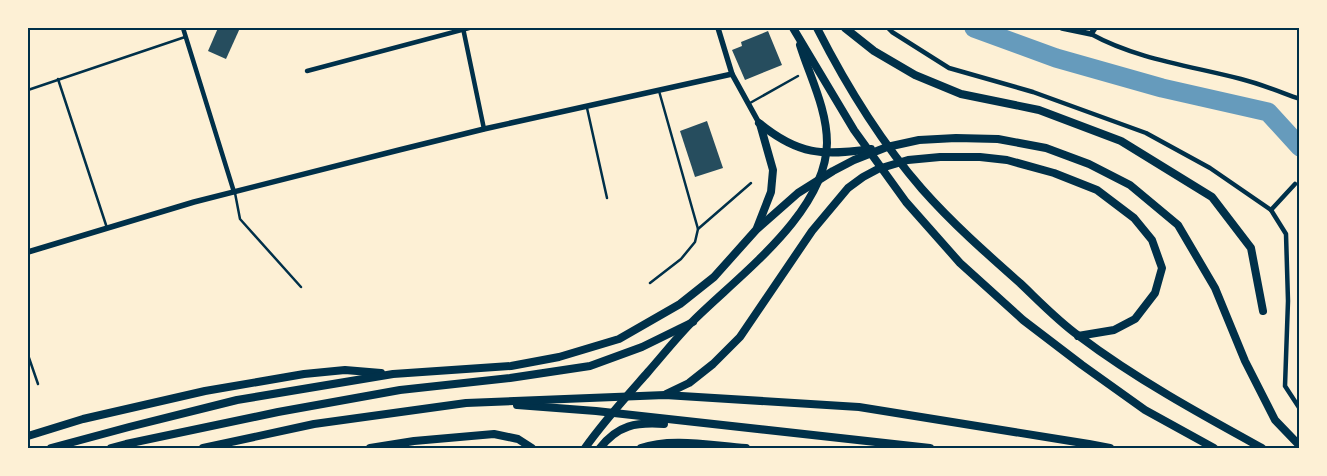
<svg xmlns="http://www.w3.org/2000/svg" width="1327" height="476" font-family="'Roboto Serif',serif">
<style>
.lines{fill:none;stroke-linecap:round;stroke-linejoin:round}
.river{stroke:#669bbc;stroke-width:19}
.building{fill:#264d5e}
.service{stroke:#003049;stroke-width:2.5}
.minor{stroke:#003049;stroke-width:4.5}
.tertiary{stroke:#003049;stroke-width:5.5}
.trunk{stroke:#003049;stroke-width:8}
.neatline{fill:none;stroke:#003049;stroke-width:2}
</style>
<rect width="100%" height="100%" fill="#fdf0d5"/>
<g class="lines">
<polyline class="river" points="974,28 1056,58 1162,88 1268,112 1300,147"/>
</g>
<g class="building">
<polygon points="218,28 240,28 226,59 208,51"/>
<polygon points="768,31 782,65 745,80 732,50 742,46 741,42"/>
<polygon points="707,121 723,168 695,177 680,131"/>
</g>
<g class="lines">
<g class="service">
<polyline points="58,79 107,228"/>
<polyline points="28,90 185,37"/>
<polyline points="750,103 798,76"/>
<polyline points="587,108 607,198"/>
<polyline points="235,193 240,219 301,287"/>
<polyline points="698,229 751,183"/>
<polyline points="650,283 681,259 695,242 698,229 659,91"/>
<polyline points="28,355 38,384"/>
</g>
<g class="minor">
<polyline points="183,28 234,192"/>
<polyline points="463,28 484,129"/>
<polyline points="888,28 892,32 949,68 1033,92 1146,133 1210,168 1271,210"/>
<path d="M1091,34C1136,59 1191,66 1241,79C1261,84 1280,92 1300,99"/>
<polyline points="307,71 469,28"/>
<polyline points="1295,184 1271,210 1286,234 1288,301 1285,386 1300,409"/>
</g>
<g class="tertiary">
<polyline points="718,28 732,74 759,123"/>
<polyline points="1062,28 1091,34 1095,28"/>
<polyline points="28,252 194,202 399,150 484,129 732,74"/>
</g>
<g class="trunk">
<polyline points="793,28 854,130 906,202 960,263 1023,320 1082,365 1145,410 1214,448"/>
<path d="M817,28C845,83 881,142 922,189C952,223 986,253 1020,283C1039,301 1058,321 1079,336C1136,379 1200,414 1262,448"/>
<polyline points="845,28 874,51 915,75 961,94 1039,110 1121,141 1212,197 1251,248 1263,311"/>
<path d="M759,123C798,155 822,156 871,149"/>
<polyline points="757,228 771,192 773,170 760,124"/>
<polyline points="666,394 689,383 713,364 740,337 812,231 848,188 863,177 878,169 908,160 940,157 980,157 1007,160 1054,173 1097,190 1134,218 1152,240 1162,268 1155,293 1135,319 1114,330 1078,336"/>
<polyline points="517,405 596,411 930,448"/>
<polyline points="28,436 83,419 205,391 304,374 345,370 381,373"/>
<polyline points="51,448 129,427 237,400 393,374 511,366 559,357 619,339 680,304 714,277 756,230 798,193 833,171 854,160 887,147 919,140 956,138 998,139 1046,148 1089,164 1130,185 1178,225 1215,288 1245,361 1275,420 1300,446"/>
<polyline points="111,448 126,444 278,412 400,390 510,378 590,366 642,347 693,322"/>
<polyline points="203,448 314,424 466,403 665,395 859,407 1089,444 1110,448"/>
<polyline points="370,448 414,441 494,434 518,439 532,448"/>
<path d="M585,448C604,421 626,397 648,372C663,355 677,337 693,321C738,276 826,213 827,143C827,109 810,77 800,45"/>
<path d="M600,448C618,425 636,422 664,424"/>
<path d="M641,448C671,437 714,446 746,448"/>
</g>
</g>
<rect width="1327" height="476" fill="none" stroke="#fdf0d5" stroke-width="58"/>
<rect x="29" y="29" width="1269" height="418" class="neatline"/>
</svg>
